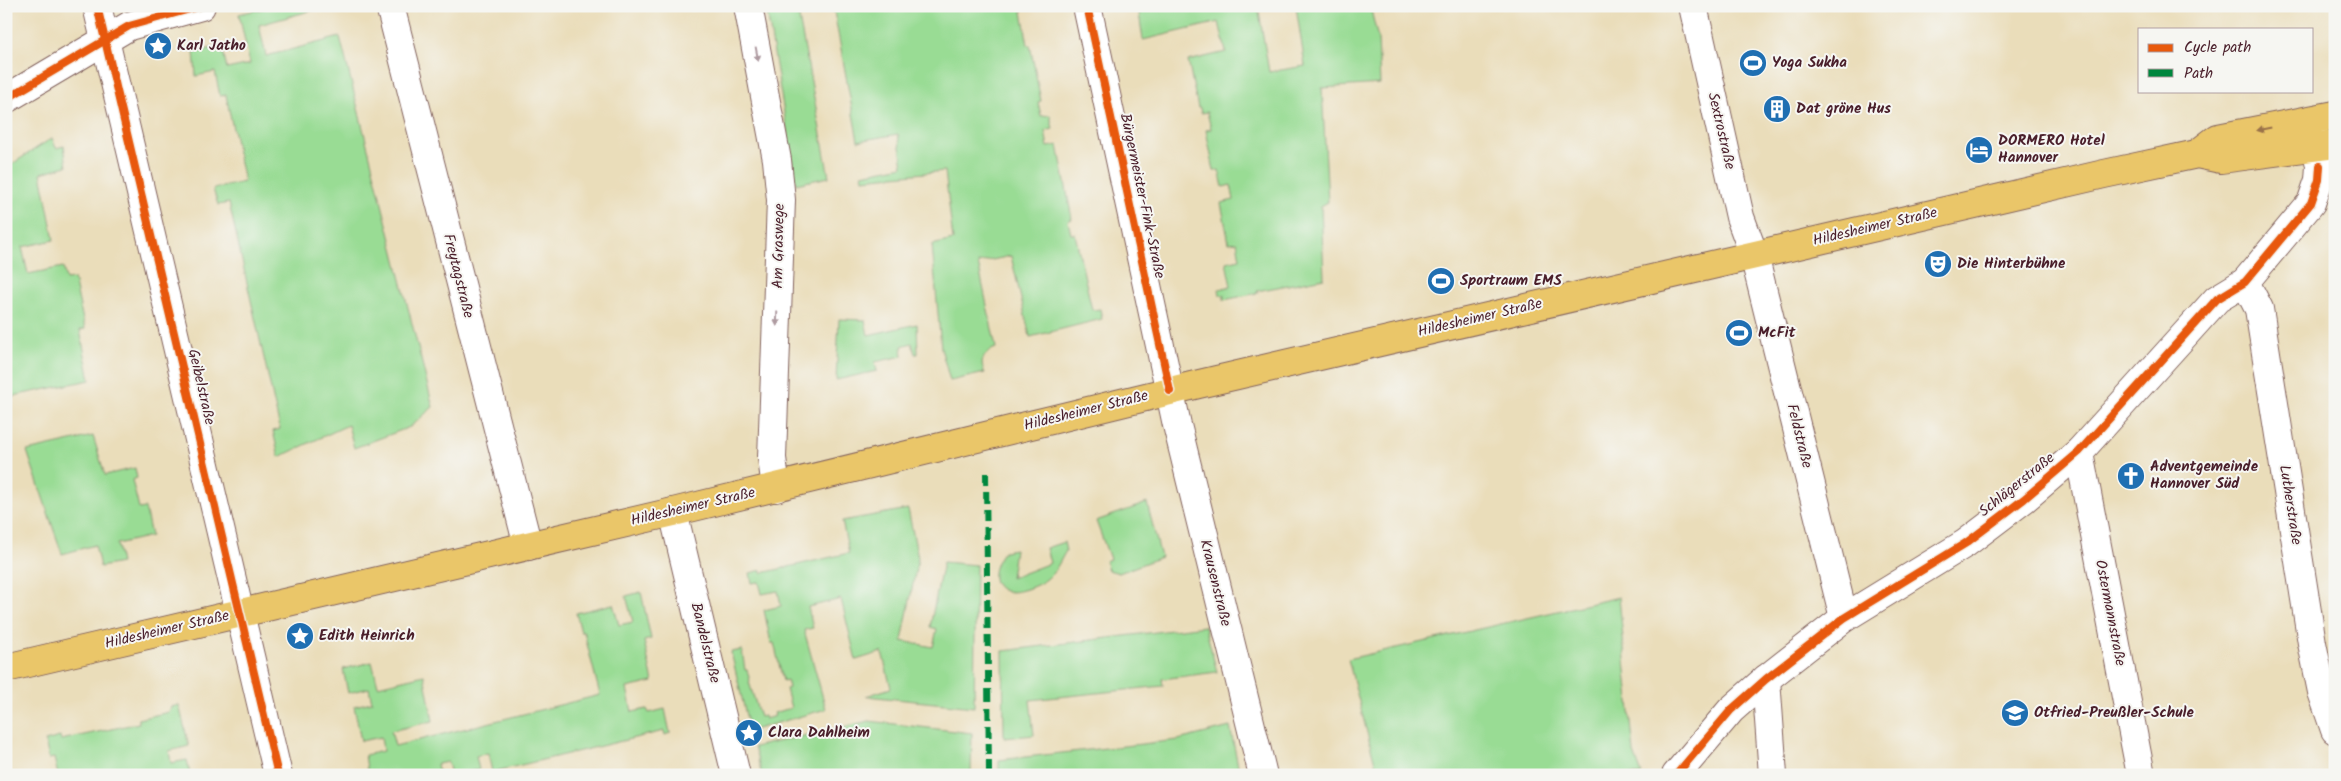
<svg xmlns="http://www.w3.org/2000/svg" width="2341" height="781" font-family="Kalam,sans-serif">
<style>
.green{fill:#99dc94;stroke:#727e60}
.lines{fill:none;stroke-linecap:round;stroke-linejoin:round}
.minor-casing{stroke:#82625d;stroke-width:30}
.major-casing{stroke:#82625d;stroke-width:30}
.minor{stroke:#fff;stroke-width:28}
.major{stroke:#eac669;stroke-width:28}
.quiet{stroke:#00873e;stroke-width:6;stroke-dasharray:12 6;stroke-linecap:butt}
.cycleway-casing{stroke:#f6f6f2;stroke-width:11}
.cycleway{stroke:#e8590c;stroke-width:8}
.oneway{fill:#ae9aa0}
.oneway2{fill:#9a724a}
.labels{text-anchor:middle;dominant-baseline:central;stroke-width:4;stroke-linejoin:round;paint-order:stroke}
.poi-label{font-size:15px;font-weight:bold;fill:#4a1f2b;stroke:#f6f6f2;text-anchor:start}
.street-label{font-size:15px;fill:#4a1f2b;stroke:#f6f6f2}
</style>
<rect width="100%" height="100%" fill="#f6f6f2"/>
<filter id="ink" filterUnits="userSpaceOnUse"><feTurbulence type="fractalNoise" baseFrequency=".02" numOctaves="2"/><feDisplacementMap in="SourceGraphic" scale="10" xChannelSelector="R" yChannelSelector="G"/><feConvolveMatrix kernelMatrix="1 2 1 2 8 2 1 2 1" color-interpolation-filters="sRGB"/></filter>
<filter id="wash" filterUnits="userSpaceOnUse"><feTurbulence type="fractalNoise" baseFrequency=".0096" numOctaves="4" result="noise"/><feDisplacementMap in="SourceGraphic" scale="20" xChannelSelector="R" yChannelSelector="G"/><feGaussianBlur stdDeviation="1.12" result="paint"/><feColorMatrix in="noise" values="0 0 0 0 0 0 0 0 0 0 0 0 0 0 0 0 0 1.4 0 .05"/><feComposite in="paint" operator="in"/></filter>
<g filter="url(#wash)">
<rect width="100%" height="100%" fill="#eaddba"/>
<g class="green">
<polygon points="273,6 328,6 259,25 266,56 340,37 433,407 410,427 354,448 348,425 279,457 273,431 280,429 229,203 218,205 213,189 244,182 226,95 220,96 215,72 196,76 194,52 222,46 227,69 250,64 239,14"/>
<polygon points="766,6 800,6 797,7 829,177 796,184"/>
<path d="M833,6H1021L1028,45H1030L1041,101L1038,102L1041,116L1050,115L1053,129L1045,131L1048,147L1058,145L1072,219L1068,221L1071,234H1075L1092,310L1100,309L1102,319L1030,337L1011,256L978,263L996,348C985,352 978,361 985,373L950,381L941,348L932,245L953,240L945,171L863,179L862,174L903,166L898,134L858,141Z"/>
<polygon points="1138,6 1258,6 1269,72 1305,66 1296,6 1370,6 1378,39 1380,84 1322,88 1328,202 1321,206 1324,278 1257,291 1258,293 1224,300 1224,295 1220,295 1219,289 1231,286 1226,262 1240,259 1237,242 1229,243 1221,203 1234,200 1231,185 1223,187 1219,170 1214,171 1206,130 1211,129 1207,112 1201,113 1200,108 1198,108 1188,61 1226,52 1219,22 1143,40"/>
<polygon points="52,138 56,148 64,146 67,166 41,173 54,240 22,247 28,274 63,267 66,280 74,279 85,329 80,330 90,380 18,395 6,400 6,168"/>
<polygon points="839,319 865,320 868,335 917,324 918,354 915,354 912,343 902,346 903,356 875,362 877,371 836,380"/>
<polygon points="93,436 105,475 135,468 137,478 132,480 139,509 145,508 151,536 117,544 121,563 100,567 95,545 62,554 27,451"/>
<polygon points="1147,503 1161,557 1119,573 1108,570 1105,561 1110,559 1096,521"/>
<polygon points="908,509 918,558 902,641 933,647 937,629 930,627 943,562 976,565 974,707 866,696 891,688 882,652 856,660 841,599 808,607 813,628 804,630 826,709 753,730 749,728 731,652 742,650 745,670 747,670 750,681 749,682 760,717 764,716 765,719 775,716 774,713 791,708 786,689 789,688 787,680 783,681 774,643 771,643 764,610 781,606 778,591 762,594 759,582 752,583 750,573 762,570 762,573 849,553 842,521"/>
<path d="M1064,542L1066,551C1061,559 1056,571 1049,577C1041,585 1016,595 1005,591C986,584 995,562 1004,551L1015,549L1011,578L1050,563L1046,548Z"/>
<polygon points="641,592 651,639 644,641 653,682 627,688 632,712 647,709 649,713 665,709 670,733 665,735 664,731 492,772 488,753 476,756 479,770 451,775 448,762 437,764 439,775 368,775 365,755 383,751 381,737 361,741 354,706 372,702 369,688 348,693 343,669 372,662 378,686 424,675 433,721 391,731 395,746 600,695 584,632 581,632 576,613 613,604 619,625 633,622 626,596"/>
<polygon points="1619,597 1634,753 1642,775 1378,775 1348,659"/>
<polygon points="1205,626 1217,672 1162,679 1163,686 1030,700 1034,735 1004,738 1003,651"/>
<polygon points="179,705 189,746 169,751 171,763 187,760 190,775 58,775 54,758 49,759 45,741 60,737 61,740 139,723 138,719 169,712 171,707"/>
<polygon points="869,721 972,733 971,775 762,775 754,747"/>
<polygon points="1230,727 1240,775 999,775 999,760 1178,740"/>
</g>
</g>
<g filter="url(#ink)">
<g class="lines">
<defs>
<g id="minor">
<polyline points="97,6 278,775"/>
<polyline points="390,6 528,546"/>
<polyline points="748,6 777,160 781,200 772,458 776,488"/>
<polyline points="1087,6 1177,425 1263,775"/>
<polyline points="1693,6 1740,217 1754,255 1844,618"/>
<polyline points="6,99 129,26 201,6"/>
<polyline points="2245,282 2259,309 2312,643 2322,692 2335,730"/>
<polyline points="2079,452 2141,775"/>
<polyline points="673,512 736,775"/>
<polyline points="1766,679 1773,775"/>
<polyline points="1676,775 1731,710 1766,679 1844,618 1966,543 2024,499 2079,452 2217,299 2245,282 2311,203 2319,180 2320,166 2312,123"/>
</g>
<g id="major">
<polyline points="2197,154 2218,138 2335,115"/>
<polyline points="6,668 673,512 1199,384 2104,174 2197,154 2221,159 2335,144"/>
</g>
</defs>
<use href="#minor" class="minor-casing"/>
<use href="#major" class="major-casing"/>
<use href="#minor" class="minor"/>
<use href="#major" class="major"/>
<polyline class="quiet" points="986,473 989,775"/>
<defs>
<g id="cycleway">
<polyline points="97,6 278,775"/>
<polyline points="1087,6 1170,391"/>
<polyline points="6,99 129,26 201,6"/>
<polyline points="1676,775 1731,710 1766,679 1844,618 1966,543 2024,499 2079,452 2217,299 2245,282 2311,203 2319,180 2320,166"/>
</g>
</defs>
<use href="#cycleway" class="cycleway-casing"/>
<use href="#cycleway" class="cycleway"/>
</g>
<defs><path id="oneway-solid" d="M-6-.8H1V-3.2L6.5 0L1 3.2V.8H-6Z" transform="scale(1.25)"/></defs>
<g class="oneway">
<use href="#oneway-solid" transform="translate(757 54) rotate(79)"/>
<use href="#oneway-solid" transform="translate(777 319) rotate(92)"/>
</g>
<use class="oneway2" href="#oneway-solid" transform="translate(2264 129) rotate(168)"/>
</g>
<defs>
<symbol id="sight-disc" viewBox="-11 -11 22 22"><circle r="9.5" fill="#1f6fb2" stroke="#f6f6f2"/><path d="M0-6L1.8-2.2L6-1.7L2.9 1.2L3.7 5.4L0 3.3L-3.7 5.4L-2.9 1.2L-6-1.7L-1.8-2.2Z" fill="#fff"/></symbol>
<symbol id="stadium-disc" viewBox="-11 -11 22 22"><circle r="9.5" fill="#1f6fb2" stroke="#f6f6f2"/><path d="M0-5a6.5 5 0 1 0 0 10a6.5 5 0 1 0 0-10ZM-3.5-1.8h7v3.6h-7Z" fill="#fff"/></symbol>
<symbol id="building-disc" viewBox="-11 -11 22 22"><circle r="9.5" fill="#1f6fb2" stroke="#f6f6f2"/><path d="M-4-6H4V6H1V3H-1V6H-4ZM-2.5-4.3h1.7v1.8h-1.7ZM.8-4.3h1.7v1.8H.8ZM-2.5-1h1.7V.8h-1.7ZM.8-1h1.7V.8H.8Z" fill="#fff"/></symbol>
<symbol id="hotel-disc" viewBox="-11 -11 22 22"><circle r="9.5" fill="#1f6fb2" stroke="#f6f6f2"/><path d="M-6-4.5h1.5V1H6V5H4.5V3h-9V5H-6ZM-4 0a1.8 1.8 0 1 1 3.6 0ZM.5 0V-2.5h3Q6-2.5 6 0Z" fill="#fff"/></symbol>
<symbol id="theatre-disc" viewBox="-11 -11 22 22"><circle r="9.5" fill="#1f6fb2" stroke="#f6f6f2"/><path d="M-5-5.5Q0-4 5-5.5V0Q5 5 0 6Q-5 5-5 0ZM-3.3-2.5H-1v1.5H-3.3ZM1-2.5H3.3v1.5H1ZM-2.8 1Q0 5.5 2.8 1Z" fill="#fff"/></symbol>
<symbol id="church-disc" viewBox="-11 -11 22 22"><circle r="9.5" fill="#1f6fb2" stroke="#f6f6f2"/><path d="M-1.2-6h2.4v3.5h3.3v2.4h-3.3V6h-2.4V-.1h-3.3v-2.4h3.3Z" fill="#fff"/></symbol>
<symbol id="school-disc" viewBox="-11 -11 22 22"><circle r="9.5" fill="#1f6fb2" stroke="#f6f6f2"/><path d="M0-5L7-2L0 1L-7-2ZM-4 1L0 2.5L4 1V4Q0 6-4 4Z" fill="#fff"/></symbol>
</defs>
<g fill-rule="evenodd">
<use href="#sight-disc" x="142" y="30" width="32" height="32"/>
<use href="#stadium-disc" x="1737" y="47" width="32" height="32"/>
<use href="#building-disc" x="1761" y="93" width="32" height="32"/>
<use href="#hotel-disc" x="1963" y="134" width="32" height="32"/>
<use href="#theatre-disc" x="1922" y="248" width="32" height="32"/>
<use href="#stadium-disc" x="1425" y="265" width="32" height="32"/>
<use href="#stadium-disc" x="1723" y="317" width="32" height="32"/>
<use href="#church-disc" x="2115" y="460" width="32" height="32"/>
<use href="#sight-disc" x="284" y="620" width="32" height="32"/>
<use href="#school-disc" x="1999" y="697" width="32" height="32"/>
<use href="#sight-disc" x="733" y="717" width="32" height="32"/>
</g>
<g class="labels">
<g class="poi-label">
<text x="177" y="46">Karl Jatho</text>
<text x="1772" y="63">Yoga Sukha</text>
<text x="1796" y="109">Dat gröne Hus</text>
<text x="1998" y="141">DORMERO Hotel<tspan x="1998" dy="17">Hannover</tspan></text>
<text x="1957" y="264">Die Hinterbühne</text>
<text x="1460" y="281">Sportraum EMS</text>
<text x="1758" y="333">McFit</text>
<text x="2150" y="467">Adventgemeinde<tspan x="2150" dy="17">Hannover Süd</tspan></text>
<text x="319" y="636">Edith Heinrich</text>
<text x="2034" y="713">Otfried-Preußler-Schule</text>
<text x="768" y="733">Clara Dahlheim</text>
</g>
<g class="street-label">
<text transform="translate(1721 131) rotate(77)">Sextrostraße</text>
<text transform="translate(1142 196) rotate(78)">Bürgermeister-Fink-Straße</text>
<text transform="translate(1875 227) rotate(-13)">Hildesheimer Straße</text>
<text transform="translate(779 246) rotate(-89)">Am Graswege</text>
<text transform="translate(458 276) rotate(76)">Freytagstraße</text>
<text transform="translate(1480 318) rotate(-13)">Hildesheimer Straße</text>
<text transform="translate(201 387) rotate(77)">Geibelstraße</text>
<text transform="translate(1086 411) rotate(-14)">Hildesheimer Straße</text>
<text transform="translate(1799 436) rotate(76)">Feldstraße</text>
<text transform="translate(2017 485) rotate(-39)">Schlägerstraße</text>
<text transform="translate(2290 505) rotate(81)">Lutherstraße</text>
<text transform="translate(693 507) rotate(-13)">Hildesheimer Straße</text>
<text transform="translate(1215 583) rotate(76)">Krausenstraße</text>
<text transform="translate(2110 613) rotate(79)">Ostermannstraße</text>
<text transform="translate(167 630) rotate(-13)">Hildesheimer Straße</text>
<text transform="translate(705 643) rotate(76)">Bandelstraße</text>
</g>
</g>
<rect width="2341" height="781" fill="none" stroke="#f6f6f2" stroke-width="25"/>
<rect x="2138" y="28" width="175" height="65" fill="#f6f6f2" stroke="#b1a0a2"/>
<rect x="2148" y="44" width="25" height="8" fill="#e8590c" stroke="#b1a0a2"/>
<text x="2184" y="52" font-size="15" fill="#4a1f2b">Cycle path</text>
<rect x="2148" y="69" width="25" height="8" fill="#00873e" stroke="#b1a0a2"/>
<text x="2184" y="78" font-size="15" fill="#4a1f2b">Path</text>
</svg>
